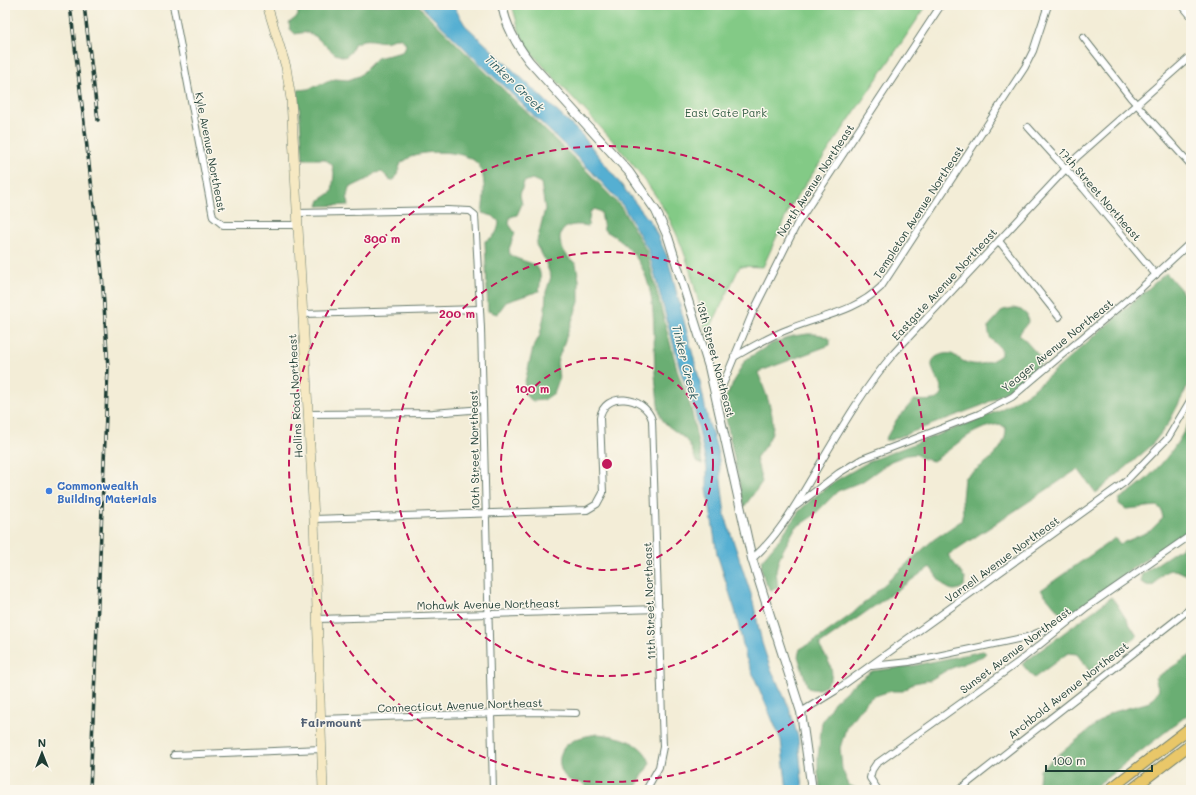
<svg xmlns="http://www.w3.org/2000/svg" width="1196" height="795" font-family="Mali,sans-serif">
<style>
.green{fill:#83ca86;stroke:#51845d}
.forest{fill:#6aae73;stroke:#447654}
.water{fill:#54afd2;stroke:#3a7683}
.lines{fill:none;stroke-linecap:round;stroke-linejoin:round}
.minor-casing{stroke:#697b6d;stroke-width:8}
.tertiary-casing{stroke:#697b6d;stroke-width:10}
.secondary-casing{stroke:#697b6d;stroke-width:10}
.trunk-casing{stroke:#697b6d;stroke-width:12}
.minor{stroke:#fff;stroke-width:6}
.tertiary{stroke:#fff;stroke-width:8}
.secondary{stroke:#f6e9c3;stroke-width:9}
.trunk{stroke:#e9c769;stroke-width:10}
.rail-casing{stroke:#1f3d34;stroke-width:3.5}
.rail{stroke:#fbf7ec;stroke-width:2;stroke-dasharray:6;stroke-linecap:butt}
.ring{fill:none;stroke:#c2185b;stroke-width:2;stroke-dasharray:7 5}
.shop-dot{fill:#3f7fe0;stroke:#fbf7ec;stroke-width:1.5}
.labels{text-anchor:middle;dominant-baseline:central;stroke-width:3;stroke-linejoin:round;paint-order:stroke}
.park-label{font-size:11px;fill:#386048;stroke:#fbf7ec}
.street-label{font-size:11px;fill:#1f3d34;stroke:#fbf7ec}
.shop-label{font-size:11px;font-weight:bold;fill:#366cbe;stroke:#fbf7ec;text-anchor:start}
.water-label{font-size:12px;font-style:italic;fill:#2f5f63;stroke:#fbf7ec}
.neighbourhood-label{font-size:12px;font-weight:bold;fill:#505f73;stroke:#fbf7ec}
.centre{fill:#c2185b;stroke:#fbf7ec;stroke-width:2}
.ring-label{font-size:12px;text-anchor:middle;font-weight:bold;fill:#c2185b;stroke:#fbf7ec;stroke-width:3;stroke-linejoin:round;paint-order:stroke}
</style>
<rect width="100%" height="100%" fill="#fbf7ec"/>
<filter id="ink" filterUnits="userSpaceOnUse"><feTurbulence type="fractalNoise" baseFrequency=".025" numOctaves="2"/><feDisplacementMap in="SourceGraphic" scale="8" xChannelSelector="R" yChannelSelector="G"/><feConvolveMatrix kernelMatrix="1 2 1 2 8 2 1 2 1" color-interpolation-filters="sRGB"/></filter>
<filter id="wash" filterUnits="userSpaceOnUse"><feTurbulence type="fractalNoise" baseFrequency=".012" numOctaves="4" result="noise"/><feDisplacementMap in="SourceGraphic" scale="16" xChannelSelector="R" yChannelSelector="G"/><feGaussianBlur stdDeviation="0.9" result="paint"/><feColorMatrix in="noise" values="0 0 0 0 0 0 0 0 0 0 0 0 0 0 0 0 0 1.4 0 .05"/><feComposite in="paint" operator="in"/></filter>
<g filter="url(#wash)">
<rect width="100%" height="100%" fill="#f3edd7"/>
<path class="green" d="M512,5H927L790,207L763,267L740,266L707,335C698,302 691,265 676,233C647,166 578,107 530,51L520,33Z"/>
<g class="forest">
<path d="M292,5H419L423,11L588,172L621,207L646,250L678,373L691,408L702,464L696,461C694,456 692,449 689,444C683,434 668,429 662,419C657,410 658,396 656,386C650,327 667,264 604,230L601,212L595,209L590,212L588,226C554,219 552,246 576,264L579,280V302L557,362L559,379L554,393L544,400L533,401L526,396L524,386L533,348L540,335L545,311L546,292L551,277L544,258L536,245L545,209L541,183L532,179L524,182L520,195L522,204L517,215L510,217L509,224L515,233L509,249L510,255C531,267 545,258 539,291L506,302L497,314L488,311L485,241C494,237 498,233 499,222L493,216L482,213C484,199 486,183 481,169C474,150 431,150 415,155C410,157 406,160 401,163L395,179L391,181L382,172L375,173L370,178L349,188L347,196L349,205L318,206L320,200L332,192L334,174L332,164L324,159H303L298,90L308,89L335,79L348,80L359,76L377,58L402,52L406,46L405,42L400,38H395C384,46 375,38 363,40C360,41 357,43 354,44L351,52L345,57L335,54L315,36L306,32L295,34L290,29L289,23L298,16V10Z"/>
<path d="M1166,273L1181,290L1191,309V380L1168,424L1151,446L1096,493L1078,469L948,555L965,578L964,586C948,599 938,577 930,567L819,645C825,657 840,673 826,685C820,690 815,690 808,688L798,656L800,649L819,638L852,614L933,540L961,521L963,513L962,499L964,478C981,466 1007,452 1006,428L1000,424C970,428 957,446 933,461L921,458L916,454L907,455L891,461L863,481L838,491L813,516L795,528L780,556L776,571L778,588L771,590L765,582L761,568L762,560L778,541L799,511L812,499L835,481L872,460L987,416L1009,405L1034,389Z"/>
<path d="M1013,308L1021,310L1027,315L1028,322L1019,334L1044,361L1006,392L983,405L891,440H885L897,419L914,400C979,406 905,362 944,354C952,352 955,356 961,360C975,368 989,364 1001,355V349L990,338L988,327L1003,310Z"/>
<path d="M808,334C816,334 823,334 830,339V345L758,372C763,388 778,418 771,435C768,443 761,451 756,458L762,482L744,507L723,403L745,360L771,344L793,336Z"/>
<path d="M1191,418V529L1137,565L1065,619L1041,590L1115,538L1120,544L1150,531L1163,518L1161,509L1157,506L1126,509L1119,504V499C1152,479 1174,453 1191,418Z"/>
<path d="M1191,541V580C1184,572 1171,565 1162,575C1158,578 1157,582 1154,585L1149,586L1141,582V577L1142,574Z"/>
<polygon points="1112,597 1137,636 1091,673 1077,654 1068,653 1034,678 1022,664"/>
<polygon points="983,651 986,653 983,656 947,670 930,680 914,683 903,691 890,691 872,697 859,710 846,728 840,748 842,769 849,785 860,790 821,790 818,773 818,757 822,722 834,702 854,684 872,671 912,666"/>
<polygon points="1191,655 1191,712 1091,790 1036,790 1039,782 1040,770 1110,713 1150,702 1159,690 1155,678"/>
<path d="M597,734C618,736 643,741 650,763L634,790H589L583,783C580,782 574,782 571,781C557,774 556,752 568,744C577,737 587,736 597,734Z"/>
</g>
<polygon class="water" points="422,5 453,5 465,25 582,135 652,224 667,256 700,382 708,421 718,452 725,516 752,597 762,643 770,667 789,707 798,737 803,790 787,790 781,740 746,658 735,610 717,554 707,488 707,468 694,408 681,372 648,250 623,206 591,171 425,10"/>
</g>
<g filter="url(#ink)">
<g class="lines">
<defs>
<g id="minor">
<polyline points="173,5 213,217 223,225 298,225"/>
<polyline points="1182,5 1191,16"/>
<polyline points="1083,37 1130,97 1191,165"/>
<polyline points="1028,127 1084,189 1156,275"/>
<polyline points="297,213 447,210 470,211 475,215 481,328 493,790"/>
<polyline points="999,241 1059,317"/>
<polyline points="303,314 479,309"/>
<path d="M734,357C752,347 770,336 789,329C821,316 855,312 881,287L1025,67L1033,51L1048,5"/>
<polyline points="717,399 752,314 797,224 941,5"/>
<polyline points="308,414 433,413 483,409"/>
<polyline points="796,506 839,473 862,459 979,414 1012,397 1139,290 1191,242"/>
<path d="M314,519L587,510L597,504L603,493L600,418C603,391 645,395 652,420L663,747L659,767L646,790"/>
<path d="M752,559C776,538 792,511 808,484C835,439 860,393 894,353L1077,157L1191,56"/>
<polyline points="318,619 659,609"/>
<polyline points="872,666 909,662 1027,637 1065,622"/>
<polyline points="801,712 835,691 1125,482 1168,438 1191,399"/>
<polyline points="321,719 532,712 576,713"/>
<polyline points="174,755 322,749"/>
<polyline points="878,790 870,778 872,770 876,764 1017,663 1087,607 1191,535"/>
<polyline points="959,790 1191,608"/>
</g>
<path id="tertiary" d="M502,5C506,26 516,44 529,61L629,172L656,211L668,237L709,367L752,559L801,712L812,790"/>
<polyline id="secondary" points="267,5 286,67 291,99 314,519 323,790"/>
<g id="trunk">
<polyline points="1109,790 1191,727"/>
<polyline points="1131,790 1191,744"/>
</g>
</defs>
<use href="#minor" class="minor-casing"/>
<use href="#tertiary" class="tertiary-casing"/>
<use href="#secondary" class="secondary-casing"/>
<use href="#trunk" class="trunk-casing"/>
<use href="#minor" class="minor"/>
<use href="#tertiary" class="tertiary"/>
<use href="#secondary" class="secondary"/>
<use href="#trunk" class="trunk"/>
<defs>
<g id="rail">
<polyline points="70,5 102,273 108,368 90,790"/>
<polyline points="84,5 98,120"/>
</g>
</defs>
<use href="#rail" class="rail-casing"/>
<use href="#rail" class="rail"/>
</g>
</g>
<g class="ring">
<circle cx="607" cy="464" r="106"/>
<circle cx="607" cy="464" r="212"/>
<circle cx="607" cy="464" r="318"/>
</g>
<circle class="shop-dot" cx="49" cy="491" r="4"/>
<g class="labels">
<g class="park-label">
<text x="726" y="112">East Gate Park</text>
</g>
<g class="street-label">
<text transform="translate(211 152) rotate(79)">Kyle Avenue Northeast</text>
<text transform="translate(815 180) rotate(-57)">North Avenue Northeast</text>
<text transform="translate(1100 194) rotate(49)">17th Street Northeast</text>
<text transform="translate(918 212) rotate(-57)">Templeton Avenue Northeast</text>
<text transform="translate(944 284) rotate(-47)">Eastgate Avenue Northeast</text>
<text transform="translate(1057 345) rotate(-39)">Yeager Avenue Northeast</text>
<text transform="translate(716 359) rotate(75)">13th Street Northeast</text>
<text transform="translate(295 396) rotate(-93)">Hollins Road Northeast</text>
<text transform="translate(474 450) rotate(-91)">10th Street Northeast</text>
<text transform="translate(1002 559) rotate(-36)">Varnell Avenue Northeast</text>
<text transform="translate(649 601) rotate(-92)">11th Street Northeast</text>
<text transform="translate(488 604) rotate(-1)">Mohawk Avenue Northeast</text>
<text transform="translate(1015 650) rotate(-37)">Sunset Avenue Northeast</text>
<text transform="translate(1068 690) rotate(-38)">Archbold Avenue Northeast</text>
<text transform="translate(460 705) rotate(-2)">Connecticut Avenue Northeast</text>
</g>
<g class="shop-label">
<text x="57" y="485">Commonwealth<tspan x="57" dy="13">Building Materials</tspan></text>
</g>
<g class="water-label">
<text transform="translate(515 83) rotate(44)">Tinker Creek</text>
<text transform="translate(686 362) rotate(76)">Tinker Creek</text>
</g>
<g class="neighbourhood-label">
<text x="331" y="722">Fairmount</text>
</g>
</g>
<circle cx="607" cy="464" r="6" class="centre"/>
<g class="ring-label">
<text x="382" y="243">300 m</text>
<text x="457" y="318">200 m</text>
<text x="532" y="393">100 m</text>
</g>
<rect width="1196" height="795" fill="none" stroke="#fbf7ec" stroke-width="20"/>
<g transform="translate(42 753)" stroke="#fbf7ec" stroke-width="3" paint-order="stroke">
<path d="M0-3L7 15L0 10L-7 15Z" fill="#1f3d34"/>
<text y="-6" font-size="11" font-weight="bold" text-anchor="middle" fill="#1f3d34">N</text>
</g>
<path d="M1046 765v6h106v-6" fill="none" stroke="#1f3d34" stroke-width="2"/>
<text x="1052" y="765" font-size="12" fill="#1f3d34" stroke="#fbf7ec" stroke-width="3" paint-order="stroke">100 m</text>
</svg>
